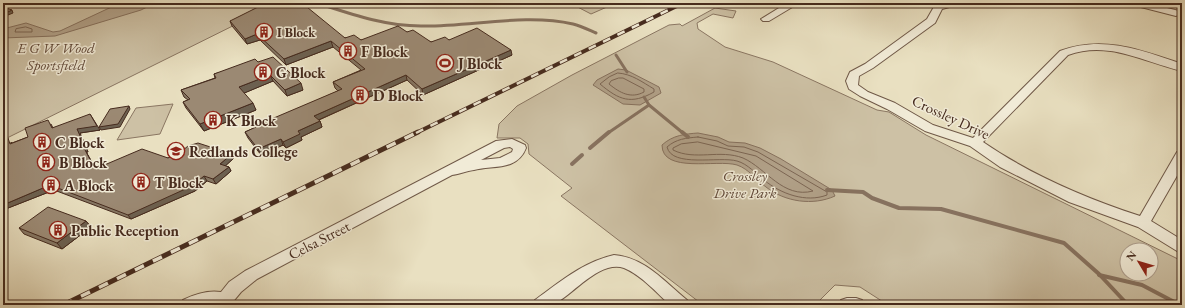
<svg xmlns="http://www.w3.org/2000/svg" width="1185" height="308" font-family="'EB Garamond',serif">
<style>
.green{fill:#cdc1a5;stroke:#8a7662;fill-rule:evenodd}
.water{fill:#b2a28a;stroke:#87725f}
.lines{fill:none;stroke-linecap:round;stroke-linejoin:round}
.shore{stroke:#7c6654;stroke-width:1}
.stream-far1{stroke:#87725f;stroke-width:3}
.stream{stroke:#87725f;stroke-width:4}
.minor-casing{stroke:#6f5847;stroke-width:2}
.minor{fill:#f1ebd7;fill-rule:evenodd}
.rail-far1-casing{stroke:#462b1e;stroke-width:4}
.rail-casing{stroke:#462b1e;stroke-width:5}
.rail-far1{stroke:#f1ebd7;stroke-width:2.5;stroke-dasharray:8;stroke-linecap:butt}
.rail{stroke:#f1ebd7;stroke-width:3.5;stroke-dasharray:10;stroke-linecap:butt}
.wall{fill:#857663;stroke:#462b1e}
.shaded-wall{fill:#6c6050;stroke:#462b1e}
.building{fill:#9b8973;stroke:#462b1e}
.labels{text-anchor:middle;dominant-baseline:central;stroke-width:3;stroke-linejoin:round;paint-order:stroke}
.far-poi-label{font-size:13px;font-weight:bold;fill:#462b1e;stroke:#f1ebd7;text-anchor:start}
.park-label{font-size:15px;font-style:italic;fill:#614939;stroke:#f1ebd7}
.poi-label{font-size:15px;font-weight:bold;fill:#462b1e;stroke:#f1ebd7;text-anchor:start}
.street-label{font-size:15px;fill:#462b1e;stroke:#f1ebd7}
</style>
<rect width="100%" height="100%" fill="#e9e0c1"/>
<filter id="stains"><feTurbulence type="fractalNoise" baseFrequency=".005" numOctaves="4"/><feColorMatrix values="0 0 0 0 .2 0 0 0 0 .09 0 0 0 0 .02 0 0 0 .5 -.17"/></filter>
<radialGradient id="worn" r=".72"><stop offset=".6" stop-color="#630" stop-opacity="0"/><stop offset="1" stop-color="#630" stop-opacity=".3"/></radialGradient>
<g class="green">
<polygon points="3,3 279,3 3,140"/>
<polygon points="570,3 616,3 591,14"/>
<path d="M715,8L736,11L733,18L713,14L697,23L698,29L725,47L773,62L877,110L889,112L926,135L1182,261V305H888L860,287L835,285L815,305H703L561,196L572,188L529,154L528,144L520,138H497L499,124L517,106L572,75L669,25L680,24L682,26ZM1127,250H1151V274H1127Z"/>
<polygon points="173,104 160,134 117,140 136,108"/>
</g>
<g class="water">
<polygon points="120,3 155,3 141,10 55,36 3,38 3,29 26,23 53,32 60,31"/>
<polygon points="618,69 626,70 659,87 661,93 640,105 623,104 593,85 597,80"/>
<path d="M698,133L718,137L729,142L745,143L760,148L781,159L832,190L835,196C813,206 785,202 766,187C756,180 749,169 737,165C717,159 662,174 662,145C673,135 685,134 698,133Z"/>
</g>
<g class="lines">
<g class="shore">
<polygon points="26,27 32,29 32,32 15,32 16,29"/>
<path d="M618,73C632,74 642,82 654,89V92C631,105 619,100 600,84L609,77Z"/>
<path d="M619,78H623L644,89V92C631,99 620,93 609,84L611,81Z"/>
<path d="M698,137L717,141L728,146L744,147L758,152L827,192V195C806,203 781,194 764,180C756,174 748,164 737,161C719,156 672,168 667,147C676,139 686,138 698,137Z"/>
<path d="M698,142L756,156L813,191C783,199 766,168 743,158C720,149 695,161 673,150V148L681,144Z"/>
</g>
<g class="stream-far1">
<path d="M317,3C351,14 384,26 421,26C470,27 525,13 573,24C581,26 589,30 596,33"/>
<polyline points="616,55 627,72"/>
<polyline points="644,97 649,105 683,133"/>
<polyline points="608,133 649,105"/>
</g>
<g class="stream">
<polyline points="682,132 688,137"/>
<polyline points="590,148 609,132"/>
<polyline points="572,164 582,155"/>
<polyline points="827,190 863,192 872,198 899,208 941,209 1064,243 1099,274 1128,305"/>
<polyline points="1099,275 1142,285 1180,305"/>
</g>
<defs>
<g id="minor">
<polygon points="787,3 799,3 769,21 763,21 761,19"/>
<path d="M943,3H959L957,5L942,9L935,23L873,68L859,76L858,85L868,92L895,103L933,125L973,138L1060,51C1103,35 1141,50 1182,64V71C1144,62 1108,40 1068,55L983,142C1031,175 1085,198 1140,216L1177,152L1182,151V167L1151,221L1182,240V253L1177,251L1138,227L1069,202L1000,167L970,146L925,131L887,109L860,96L849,89L846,81L850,72L865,64L927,19L935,5Z"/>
<polygon points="1131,3 1147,3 1179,11 1181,13 1176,16 1133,5"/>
<path d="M512,139L525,145L526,148C517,171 494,165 474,170C467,171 459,174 452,175L257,279L241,292L231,304L181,305L183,300C195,294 208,290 221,292L229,282L245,271L496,141ZM510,147L513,149L512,152L500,158L481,160L504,148Z"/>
<path d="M614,255C644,257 665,282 687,300L689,305H670C657,293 641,275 624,268C599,260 573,295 554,304C549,307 539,305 533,305L535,300C560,282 583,262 614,255Z"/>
<polygon points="847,298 856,298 862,300 864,305 839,305 841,300"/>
</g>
</defs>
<use href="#minor" class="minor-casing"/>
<use href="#minor" class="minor"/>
<defs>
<polyline id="rail-far1" points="416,133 683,3"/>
<polyline id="rail" points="63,305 418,132"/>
</defs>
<use href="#rail-far1" class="rail-far1-casing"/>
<use href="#rail" class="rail-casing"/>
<use href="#rail-far1" class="rail-far1"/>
<use href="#rail" class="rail"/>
</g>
<g class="wall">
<polygon points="230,21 361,40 407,32 431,42 449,40 512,55 423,95 407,80 319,120 320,121 322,127 301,137 302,140 286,148 283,145 261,155 248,138 245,132 338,91 335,88 333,82 361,70 333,47 286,65 260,40 247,44 232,26"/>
<polygon points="258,62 303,90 287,96 273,81 244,93 256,110 204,131 186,108 183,102 188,100 184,97 181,90 215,78 214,74"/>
<polygon points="51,124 53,128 100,130 80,133 88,152 86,152 95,168 168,158 232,154 234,158 225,166 229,167 231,171 216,184 207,181 195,191 131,219 54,190 3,210 11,142 12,143 28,137"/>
<polygon points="86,221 91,227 62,249 24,234 19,228"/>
</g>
<g class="shaded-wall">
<polygon points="12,10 13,13 3,17 3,14"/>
<polygon points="257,34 260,40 247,44 245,39"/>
<polygon points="331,41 333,47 286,65 284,59"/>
<polygon points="511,50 512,55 423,95 422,89"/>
<polygon points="270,75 273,81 242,94 239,87"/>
<polygon points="406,75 407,80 316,121 314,116"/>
<polygon points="301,83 303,90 287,96 285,90"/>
<polygon points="253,103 256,110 204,131 200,124"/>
<polygon points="129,106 130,109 120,127 101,130 99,127"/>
<polygon points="90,114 100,130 80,133 88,152 86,152 98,173 84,148 77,129"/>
<polygon points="320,121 322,127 301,137 302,140 286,148 283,142 298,131"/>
<polygon points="281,139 283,145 261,155 258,149"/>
<polygon points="232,154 234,158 222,169 220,164"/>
<polygon points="229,167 231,171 216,184 213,179"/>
<polygon points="204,176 207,181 195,191 131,219 128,215"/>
<polygon points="50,185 54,190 3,210 3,205"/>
<polygon points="86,221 91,227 62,249 57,243"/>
</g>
<g class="building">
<polygon points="266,3 302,3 345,38 354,35 361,40 398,26 407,32 413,30 431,42 445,37 449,40 477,28 511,50 422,89 406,75 314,116 320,121 298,131 300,134 283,142 281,139 258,149 245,132 256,127 255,126 342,89 333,82 365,69 331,41 284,59 257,34 245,39 230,21"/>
<polygon points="3,7 12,10 3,14"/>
<polygon points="273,57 301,83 285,90 270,75 239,87 253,103 200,124 183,102 190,99 181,90 216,78 214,74 255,59 258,62"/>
<polygon points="129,106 118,124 99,127 110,109"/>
<polygon points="90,114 97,126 77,129 85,147 84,148 95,169 142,149 168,158 182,151 188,146 198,143 232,154 220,164 229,167 213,179 204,176 192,186 128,215 50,185 3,205 3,139 8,138 10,144 28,137 25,128 48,120 52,128"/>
<polygon points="48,207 86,221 57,243 19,228"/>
</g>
<defs>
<symbol id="building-ring" viewBox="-11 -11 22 22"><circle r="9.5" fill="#f1ebd7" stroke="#8f2418" stroke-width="1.5"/><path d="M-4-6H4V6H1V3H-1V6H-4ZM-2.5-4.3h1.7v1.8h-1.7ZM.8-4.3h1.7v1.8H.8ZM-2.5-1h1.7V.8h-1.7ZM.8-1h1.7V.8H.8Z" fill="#8f2418"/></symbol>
<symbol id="stadium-ring" viewBox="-11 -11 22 22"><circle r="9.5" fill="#f1ebd7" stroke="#8f2418" stroke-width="1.5"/><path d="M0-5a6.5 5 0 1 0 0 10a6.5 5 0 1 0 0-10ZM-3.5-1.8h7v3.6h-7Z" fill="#8f2418"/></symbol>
<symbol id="school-ring" viewBox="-11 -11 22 22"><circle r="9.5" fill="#f1ebd7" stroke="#8f2418" stroke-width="1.5"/><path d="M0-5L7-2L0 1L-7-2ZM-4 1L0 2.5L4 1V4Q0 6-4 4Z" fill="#8f2418"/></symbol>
</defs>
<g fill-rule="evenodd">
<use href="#building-ring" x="254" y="22" width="20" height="20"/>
<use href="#building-ring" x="338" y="41" width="20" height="20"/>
<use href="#stadium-ring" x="435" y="53" width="20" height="20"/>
<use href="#building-ring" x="253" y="62" width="20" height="20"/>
<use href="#building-ring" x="350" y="85" width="20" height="20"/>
<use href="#building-ring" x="203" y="110" width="20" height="20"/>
<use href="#building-ring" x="32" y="132" width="20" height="20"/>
<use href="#school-ring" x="166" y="141" width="20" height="20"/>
<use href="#building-ring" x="36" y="152" width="20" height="20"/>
<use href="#building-ring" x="131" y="172" width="20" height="20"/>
<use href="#building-ring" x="41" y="175" width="20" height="20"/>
<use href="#building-ring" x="48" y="220" width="20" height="20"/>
</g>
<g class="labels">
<g class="far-poi-label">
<text x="277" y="32">I Block</text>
</g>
<g class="park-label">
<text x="56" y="47">E G W Wood<tspan x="56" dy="17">Sportsfield</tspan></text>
<text x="745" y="175">Crossley<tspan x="745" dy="17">Drive Park</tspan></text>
</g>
<g class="poi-label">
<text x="361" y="51">F Block</text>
<text x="458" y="63">J Block</text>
<text x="276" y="72">G Block</text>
<text x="373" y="95">D Block</text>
<text x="226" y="120">K Block</text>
<text x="55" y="142">C Block</text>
<text x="189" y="151">Redlands College</text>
<text x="59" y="162">B Block</text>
<text x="154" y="182">T Block</text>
<text x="64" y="185">A Block</text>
<text x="71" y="230">Public Reception</text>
</g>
<g class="street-label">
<text transform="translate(951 117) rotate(25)">Crossley Drive</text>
<text transform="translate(319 240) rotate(-27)">Celsa Street</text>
</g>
</g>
<rect width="1185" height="308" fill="none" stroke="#e9e0c1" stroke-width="16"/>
<rect x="4" y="4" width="1177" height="300" fill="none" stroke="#462b1e" stroke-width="2"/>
<rect x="8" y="8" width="1169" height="292" fill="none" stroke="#462b1e"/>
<g transform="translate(1139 262) rotate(308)"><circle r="19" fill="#f1ebd7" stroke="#ad9e8d"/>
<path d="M0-3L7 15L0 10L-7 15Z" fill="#8f2418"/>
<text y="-6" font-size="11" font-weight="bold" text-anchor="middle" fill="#462b1e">N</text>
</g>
<rect width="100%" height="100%" filter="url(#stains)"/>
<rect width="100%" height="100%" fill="url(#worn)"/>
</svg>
